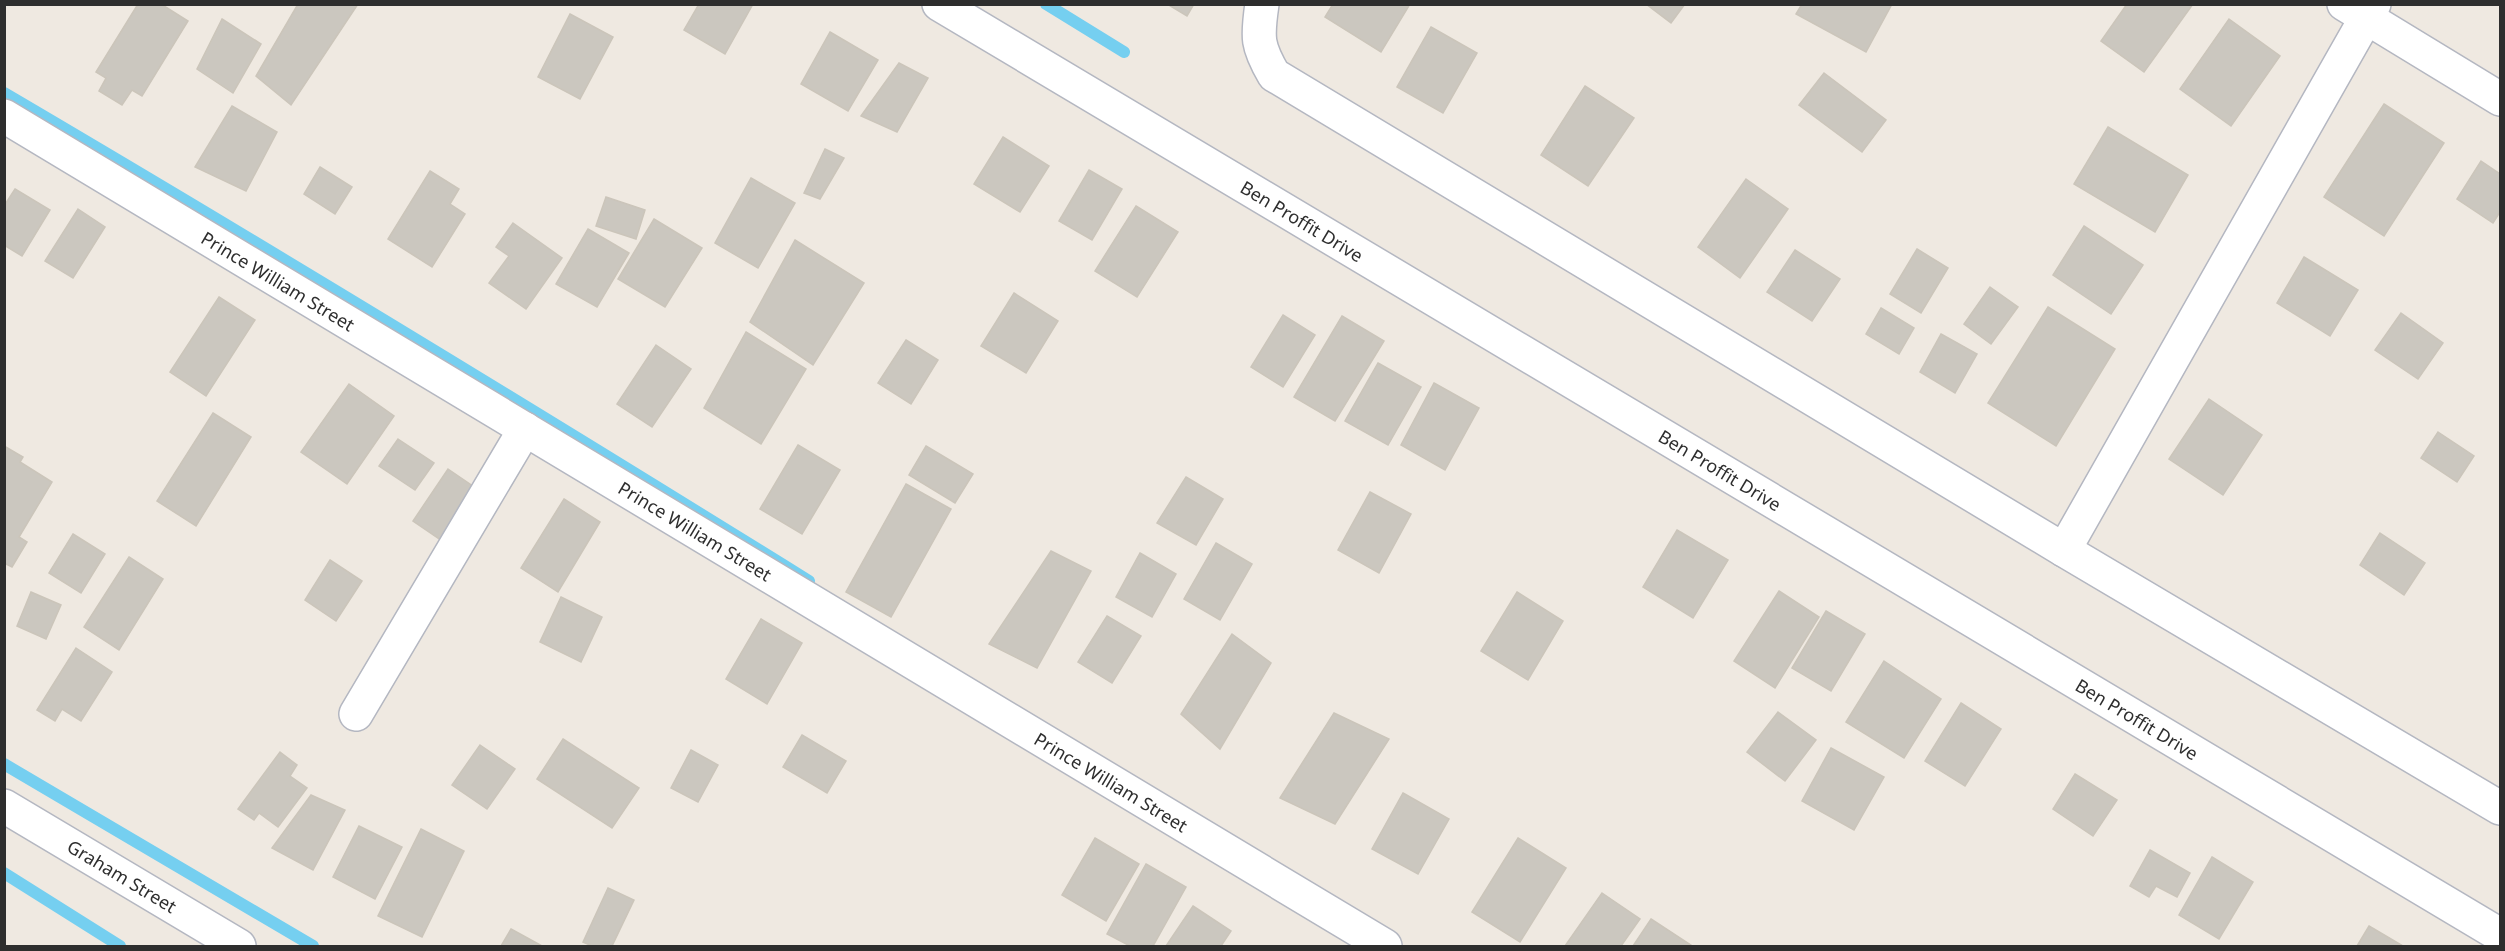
<svg xmlns="http://www.w3.org/2000/svg" width="2505" height="951" font-family="'Noto Sans',sans-serif">
<style>
.lines{fill:none;stroke-linecap:round;stroke-linejoin:round}
.stream{stroke:#75cff0;stroke-width:12}
.building{fill:#cbc7bf;stroke:#cbc5ba;stroke-width:1.5}
.minor-casing{stroke:#b4b7c1;stroke-width:36}
.minor{stroke:#fff;stroke-width:33}
.labels{text-anchor:middle;dominant-baseline:central;stroke-width:4.5;stroke-linejoin:round;paint-order:stroke}
.street-label{font-size:18px;fill:#2e2e2e;stroke:#fff}
</style>
<rect width="100%" height="100%" fill="#efe9e1"/>
<g class="lines">
<g class="stream">
<polyline points="1046,4 1124,52"/>
<path d="M4,93C275,252 543,416 809,581"/>
<polyline points="4,764 313,946"/>
<polyline points="4,873 120,946"/>
</g>
</g>
<g class="building">
<polygon points="138,4 161,4 188,21 142,96 132,90 122,105 99,91 106,78 96,72"/>
<polygon points="298,4 358,4 291,105 256,76"/>
<polygon points="699,4 753,4 725,54 684,30"/>
<polygon points="1167,4 1194,4 1187,16"/>
<polygon points="1333,4 1410,4 1381,52 1325,17"/>
<polygon points="1646,4 1685,4 1671,23"/>
<polygon points="1802,4 1892,4 1866,52 1796,14"/>
<polygon points="2127,4 2193,4 2144,72 2101,41"/>
<polygon points="570,14 613,37 580,99 538,77"/>
<polygon points="222,19 261,44 233,93 197,69"/>
<polygon points="2229,19 2280,56 2231,126 2180,89"/>
<polygon points="1431,27 1477,53 1443,113 1397,87"/>
<polygon points="830,32 878,60 848,111 801,84"/>
<polygon points="899,63 928,78 897,132 861,116"/>
<polygon points="1824,73 1886,120 1862,152 1799,105"/>
<polygon points="1585,86 1634,118 1588,186 1541,155"/>
<polygon points="2384,104 2444,143 2384,236 2324,197"/>
<polygon points="232,106 277,132 246,191 195,167"/>
<polygon points="2108,127 2188,175 2155,232 2074,184"/>
<polygon points="1003,137 1049,166 1020,212 974,184"/>
<polygon points="825,149 844,158 820,199 804,193"/>
<polygon points="2481,161 2500,174 2500,212 2493,223 2457,199"/>
<polygon points="320,167 352,187 335,214 304,194"/>
<polygon points="1089,170 1122,189 1092,240 1059,221"/>
<polygon points="430,171 459,189 450,204 465,214 432,267 388,239"/>
<polygon points="751,178 795,203 758,268 715,243"/>
<polygon points="1746,179 1788,209 1740,278 1698,247"/>
<polygon points="15,189 50,210 22,256 4,245 4,206"/>
<polygon points="606,197 645,210 636,239 596,226"/>
<polygon points="1136,206 1178,232 1137,297 1095,271"/>
<polygon points="78,209 105,227 73,278 45,261"/>
<polygon points="654,219 702,248 665,307 618,279"/>
<polygon points="513,223 562,258 526,309 489,283 509,256 496,247"/>
<polygon points="2084,226 2143,265 2111,314 2053,275"/>
<polygon points="588,229 629,253 597,307 556,284"/>
<polygon points="795,240 864,283 813,365 750,322"/>
<polygon points="1917,249 1948,268 1921,313 1890,294"/>
<polygon points="1795,250 1840,279 1812,321 1767,292"/>
<polygon points="2304,257 2358,290 2330,336 2277,303"/>
<polygon points="1990,287 2018,307 1991,344 1964,324"/>
<polygon points="1014,293 1058,321 1026,373 981,346"/>
<polygon points="219,297 255,320 206,396 170,372"/>
<polygon points="2048,307 2115,349 2056,446 1988,403"/>
<polygon points="1881,308 1914,328 1899,354 1866,334"/>
<polygon points="2401,313 2443,343 2418,379 2375,350"/>
<polygon points="1283,315 1315,335 1283,387 1251,367"/>
<polygon points="1342,316 1384,341 1335,421 1294,397"/>
<polygon points="746,332 806,369 761,444 704,408"/>
<polygon points="1941,334 1977,354 1955,393 1920,372"/>
<polygon points="906,340 938,360 911,404 878,383"/>
<polygon points="656,345 691,369 652,427 617,404"/>
<polygon points="1378,363 1421,387 1388,445 1345,421"/>
<polygon points="1434,383 1479,408 1445,470 1401,445"/>
<polygon points="349,384 394,416 347,484 301,452"/>
<polygon points="2209,399 2262,435 2223,495 2169,459"/>
<polygon points="213,413 251,437 196,526 157,501"/>
<polygon points="2438,432 2474,456 2457,482 2421,458"/>
<polygon points="398,439 434,463 415,490 379,466"/>
<polygon points="798,445 840,470 802,534 760,509"/>
<polygon points="4,446 23,457 20,462 52,482 19,537 27,542 12,567 4,563"/>
<polygon points="926,446 973,474 955,503 909,475"/>
<polygon points="448,469 483,493 448,545 413,521"/>
<polygon points="1186,477 1223,499 1196,545 1157,523"/>
<polygon points="906,484 951,509 891,617 846,592"/>
<polygon points="1370,492 1411,514 1379,573 1338,550"/>
<polygon points="564,499 600,522 558,592 521,568"/>
<polygon points="1677,530 1728,560 1693,618 1643,587"/>
<polygon points="2380,533 2425,563 2404,595 2360,565"/>
<polygon points="73,534 105,554 81,593 49,573"/>
<polygon points="1216,543 1252,564 1220,620 1184,599"/>
<polygon points="1051,551 1091,571 1037,668 989,644"/>
<polygon points="1140,553 1176,574 1152,617 1116,597"/>
<polygon points="129,557 163,579 119,650 84,627"/>
<polygon points="330,560 362,581 336,621 305,600"/>
<polygon points="1779,591 1819,617 1775,688 1734,661"/>
<polygon points="31,592 61,605 46,639 17,626"/>
<polygon points="1517,592 1563,621 1528,680 1481,651"/>
<polygon points="561,597 602,617 581,662 540,642"/>
<polygon points="1826,611 1865,634 1831,691 1792,668"/>
<polygon points="1107,616 1141,636 1112,683 1078,662"/>
<polygon points="761,619 802,643 767,704 726,679"/>
<polygon points="1232,634 1271,663 1220,749 1181,714"/>
<polygon points="76,648 112,672 81,721 62,709 55,721 37,710"/>
<polygon points="1884,661 1941,699 1904,758 1846,722"/>
<polygon points="1961,703 2001,729 1965,786 1925,761"/>
<polygon points="1778,712 1816,740 1785,781 1747,752"/>
<polygon points="1334,713 1389,739 1335,824 1280,798"/>
<polygon points="802,735 846,761 827,793 783,767"/>
<polygon points="563,739 639,788 612,828 537,779"/>
<polygon points="480,745 515,769 487,809 452,785"/>
<polygon points="1831,748 1884,777 1854,830 1802,801"/>
<polygon points="691,750 718,765 698,802 671,788"/>
<polygon points="280,752 297,765 290,776 307,788 278,827 259,813 254,820 238,809"/>
<polygon points="2075,774 2117,800 2093,836 2053,809"/>
<polygon points="1403,793 1449,819 1418,874 1372,849"/>
<polygon points="311,795 345,810 313,870 272,848"/>
<polygon points="359,826 402,847 375,899 333,877"/>
<polygon points="421,829 464,851 422,937 378,916"/>
<polygon points="1095,838 1139,864 1106,921 1062,895"/>
<polygon points="1518,838 1566,868 1520,942 1472,912"/>
<polygon points="2150,850 2190,873 2177,897 2156,886 2149,897 2130,886"/>
<polygon points="2212,857 2253,882 2219,939 2179,915"/>
<polygon points="1146,864 1186,887 1153,946 1130,946 1107,934"/>
<polygon points="608,888 634,900 612,946 592,946 583,942"/>
<polygon points="1602,893 1640,919 1621,946 1565,946"/>
<polygon points="1193,906 1231,931 1221,946 1166,946"/>
<polygon points="1651,919 1691,945 1690,946 1633,946"/>
<polygon points="2369,926 2403,946 2357,946"/>
<polygon points="511,929 542,946 501,946"/>
</g>
<g class="lines">
<defs>
<g id="minor">
<polyline points="939,4 2500,935"/>
<path d="M1262,4C1257,38 1257,46 1274,75L2064,550L2500,808"/>
<polyline points="2344,4 2500,99"/>
<polyline points="4,116 1385,946"/>
<polyline points="2064,550 2374,4"/>
<polyline points="356,714 525,429"/>
<polyline points="4,806 239,946"/>
</g>
</defs>
<use href="#minor" class="minor-casing"/>
<use href="#minor" class="minor"/>
</g>
<g class="labels">
<g class="street-label">
<text transform="translate(1302 221) rotate(31)">Ben Proffit Drive</text>
<text transform="translate(278 281) rotate(31)">Prince William Street</text>
<text transform="translate(1720 470) rotate(31)">Ben Proffit Drive</text>
<text transform="translate(695 531) rotate(31)">Prince William Street</text>
<text transform="translate(2137 719) rotate(31)">Ben Proffit Drive</text>
<text transform="translate(1111 782) rotate(31)">Prince William Street</text>
<text transform="translate(122 876) rotate(31)">Graham Street</text>
</g>
</g>
<rect width="2505" height="951" fill="none" stroke="#2e2e2e" stroke-width="12"/>
</svg>
